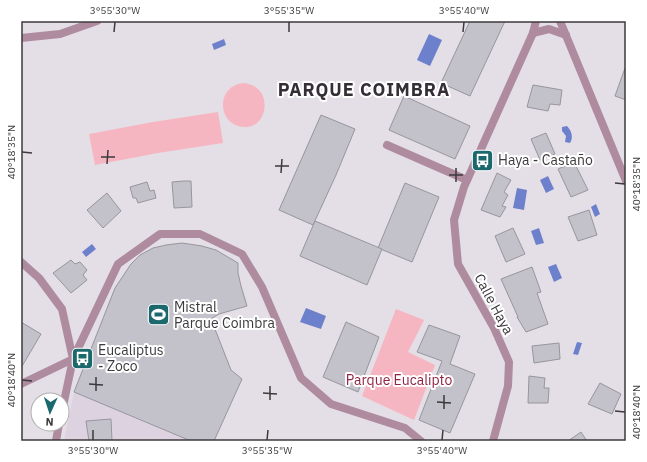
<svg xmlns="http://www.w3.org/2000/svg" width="647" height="462" font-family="'IBM Plex Sans',sans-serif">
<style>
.built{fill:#ddd2e0}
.green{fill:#f6b6c1}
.water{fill:#6d80cc}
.building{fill:#c3c1c9;stroke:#97969d}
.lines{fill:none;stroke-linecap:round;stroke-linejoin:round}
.street{stroke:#af8ba0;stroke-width:8}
.ticks{fill:none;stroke:#3c3a3c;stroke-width:1.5}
.labels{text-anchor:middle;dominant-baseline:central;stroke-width:4;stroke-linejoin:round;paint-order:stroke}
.poi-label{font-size:14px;fill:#3c3a3c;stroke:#fff;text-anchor:start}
.street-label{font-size:14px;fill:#3c3a3c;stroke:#fff}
.park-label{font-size:14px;fill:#912345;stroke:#fff}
.district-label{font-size:18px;font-weight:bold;letter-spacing:1px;fill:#342f35;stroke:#fff}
.neatline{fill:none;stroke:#3c3a3c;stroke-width:1.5}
.ticks-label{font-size:10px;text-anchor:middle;fill:#3c3a3c}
</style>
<rect width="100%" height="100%" fill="#e4dee6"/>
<polygon class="built" points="74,392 191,441 64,441"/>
<g class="green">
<path d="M243,83C274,85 269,128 245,127C218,127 214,87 243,83Z"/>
<polygon points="218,112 223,143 158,153 95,165 89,134 153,122"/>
<polygon points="396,309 424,320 408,352 435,365 414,420 362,396"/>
</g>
<g class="water">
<polygon points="429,34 442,40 430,66 417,60"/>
<polygon points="224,39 226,45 214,50 212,44"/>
<path d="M567,126C571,130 574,137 570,143L565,142L566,136L562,131V127Z"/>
<polygon points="548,176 554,189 546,193 540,180"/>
<polygon points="517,188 527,190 524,210 513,208"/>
<polygon points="596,204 600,214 595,217 591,207"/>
<polygon points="539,228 544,243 536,245 531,231"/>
<polygon points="92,244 96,249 86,257 82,252"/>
<polygon points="556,264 562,278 554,282 548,267"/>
<polygon points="306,308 326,316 321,329 300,322"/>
<polygon points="577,342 582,343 578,355 573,354"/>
</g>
<g class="building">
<polygon points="470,21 505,21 470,96 441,83"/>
<polygon points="625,68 626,68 626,100 615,96"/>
<polygon points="533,85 562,90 560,105 550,104 548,111 527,107"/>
<polygon points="404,96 470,126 455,159 389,130"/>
<polygon points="321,115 355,129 336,175 313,225 279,210"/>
<polygon points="546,133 555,154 540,160 531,139"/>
<polygon points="574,162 588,190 571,197 558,169"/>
<polygon points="497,173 511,180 504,192 508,195 502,206 506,207 500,217 481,210"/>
<polygon points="184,181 191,181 192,207 174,208 172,182"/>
<polygon points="147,182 150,191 154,190 156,198 138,203 136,198 133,198 130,187"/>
<polygon points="405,183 439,197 412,262 378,248"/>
<polygon points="107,193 121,211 103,228 87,210"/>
<polygon points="589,210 597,235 578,241 568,217"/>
<polygon points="315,221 382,249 367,285 300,256"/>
<polygon points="513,228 525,254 506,262 495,236"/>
<polygon points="182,243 202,246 216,250 238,263 238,273 241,286 247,306 219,314 211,319 231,370 242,379 214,441 191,441 74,392 115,288 131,264 140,255 153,248 166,245"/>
<polygon points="71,260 75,264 80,262 87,270 83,275 87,280 71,293 53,273"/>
<polygon points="532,267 541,292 537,293 548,324 526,332 517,317 518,317 501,279"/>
<polygon points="21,322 41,334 21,368"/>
<polygon points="346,322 379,337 358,392 323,377"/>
<polygon points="429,325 460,336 450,364 475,374 450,433 419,420 442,361 417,352"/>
<polygon points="559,343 560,359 534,363 532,346"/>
<polygon points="529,376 545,378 544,388 549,388 548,403 528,403"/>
<polygon points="600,383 621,394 612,414 588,404"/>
<polygon points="111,419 112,441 89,441 86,421"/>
<polygon points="581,432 587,441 568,441"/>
</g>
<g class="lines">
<g class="street">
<polyline points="560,21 626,181"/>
<polyline points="533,33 549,29 566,35"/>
<polyline points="21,38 60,34 97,21"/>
<polyline points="387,145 467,180"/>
<polyline points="21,262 39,278 62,309 73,359 21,384"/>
<polyline points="62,411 73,359 118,264 160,234 200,234 242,254 262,287 301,378 331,404 405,428 421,441"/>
<polyline points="56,441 59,424"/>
<polyline points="493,441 508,386 509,362 494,328 458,264 454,220 464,187 533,33 536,21"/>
</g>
</g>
<path class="ticks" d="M114,32L115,22M289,32V22M463,32L464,22M22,152L32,153M101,157H115M107,164L108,150M275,166H289M281,173L282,159M449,175H463M456,182V168M615,183L625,184M22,380L32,381M89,384L103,385M96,391V377M263,393L277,394M270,400V386M437,402L451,403M444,409V395M615,411L625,412M93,440V430M267,440L268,430M442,440L443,430"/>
<defs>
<symbol id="bus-square" viewBox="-11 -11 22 22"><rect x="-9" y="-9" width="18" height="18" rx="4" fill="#1c696d" stroke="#fff"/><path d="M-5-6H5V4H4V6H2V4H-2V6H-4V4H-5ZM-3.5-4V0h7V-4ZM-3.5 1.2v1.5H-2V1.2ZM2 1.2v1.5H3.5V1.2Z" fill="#fff"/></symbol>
<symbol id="stadium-square" viewBox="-11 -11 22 22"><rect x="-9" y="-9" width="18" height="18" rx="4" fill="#1c696d" stroke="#fff"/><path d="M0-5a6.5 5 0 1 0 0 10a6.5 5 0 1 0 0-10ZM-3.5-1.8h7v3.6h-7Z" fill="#fff"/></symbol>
</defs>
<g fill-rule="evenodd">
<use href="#bus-square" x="470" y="148" width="25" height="25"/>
<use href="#stadium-square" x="146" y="302" width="25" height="25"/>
<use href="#bus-square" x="70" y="346" width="25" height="25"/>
</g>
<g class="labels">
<g class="poi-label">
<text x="498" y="160">Haya - Castaño</text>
<text x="174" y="307">Mistral<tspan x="174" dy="16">Parque Coimbra</tspan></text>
<text x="98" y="350">Eucaliptus<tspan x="98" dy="16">- Zoco</tspan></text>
</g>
<g class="street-label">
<text transform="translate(494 304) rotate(62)">Calle Haya</text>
</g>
<g class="park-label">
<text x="399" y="380">Parque Eucalipto</text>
</g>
<g class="district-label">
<text x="364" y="89">PARQUE COIMBRA</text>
</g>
</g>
<rect width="647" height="462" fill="none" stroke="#ffffff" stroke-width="44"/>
<g transform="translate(50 412) rotate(183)"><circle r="19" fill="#ffffff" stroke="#b1b0b1"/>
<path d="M0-3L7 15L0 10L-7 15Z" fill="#1c696d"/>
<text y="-6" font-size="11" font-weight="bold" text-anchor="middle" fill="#3c3a3c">N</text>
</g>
<rect x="22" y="22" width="603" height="418" class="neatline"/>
<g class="ticks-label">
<text x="115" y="14">3°55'30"W</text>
<text x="289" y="14">3°55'35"W</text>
<text x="464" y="14">3°55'40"W</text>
<text transform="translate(11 152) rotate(-90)" y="4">40°18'35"N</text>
<text transform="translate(636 184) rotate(-90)" y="4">40°18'35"N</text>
<text transform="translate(11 380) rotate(-90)" y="4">40°18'40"N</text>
<text transform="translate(636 412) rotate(-90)" y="4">40°18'40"N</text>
<text x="93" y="454">3°55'30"W</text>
<text x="267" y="454">3°55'35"W</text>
<text x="442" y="454">3°55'40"W</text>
</g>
</svg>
